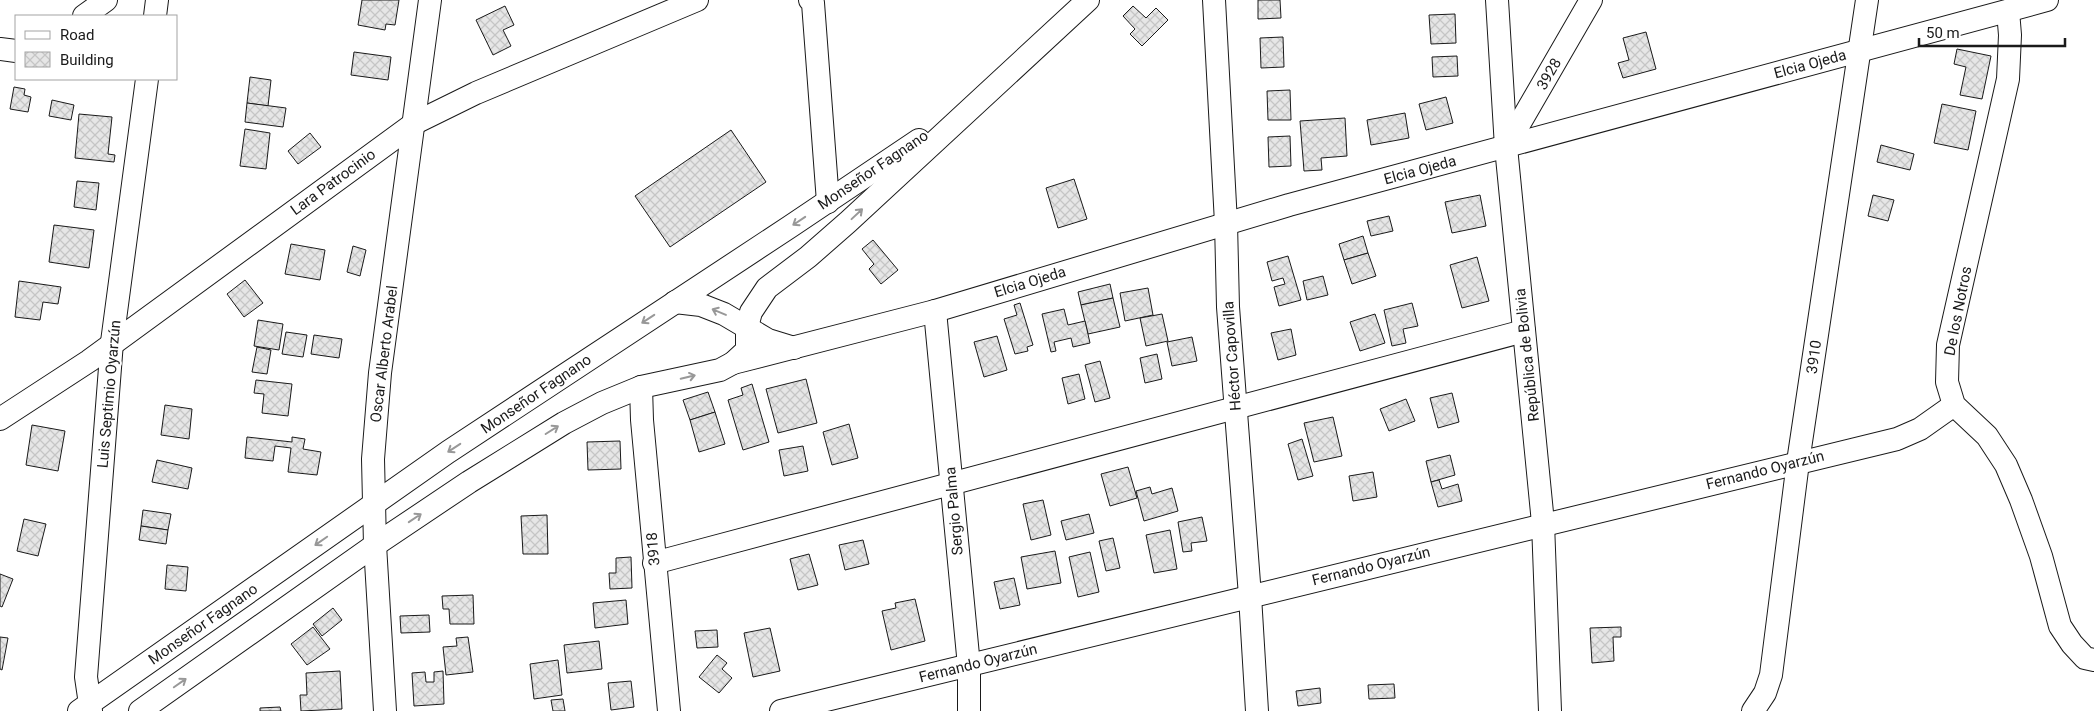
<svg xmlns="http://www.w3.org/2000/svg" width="2094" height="711" font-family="Roboto,sans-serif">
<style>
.building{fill:url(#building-cross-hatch);stroke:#1a1a1a}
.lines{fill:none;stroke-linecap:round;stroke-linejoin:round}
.minor-casing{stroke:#1a1a1a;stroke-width:24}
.minor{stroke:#fff;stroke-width:22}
.oneway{stroke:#989898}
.labels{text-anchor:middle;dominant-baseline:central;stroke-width:4;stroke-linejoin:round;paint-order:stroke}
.street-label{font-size:15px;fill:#1a1a1a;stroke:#fff}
</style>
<defs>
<pattern id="building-cross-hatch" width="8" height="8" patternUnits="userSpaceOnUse" patternTransform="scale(1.25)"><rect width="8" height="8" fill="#e6e6e6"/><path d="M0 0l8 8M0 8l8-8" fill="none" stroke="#c5c5c5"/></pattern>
</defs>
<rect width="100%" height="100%" fill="#fff"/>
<g class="building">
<polygon points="362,0 399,0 395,25 386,24 385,30 358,25"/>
<polygon points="1258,0 1280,0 1281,18 1258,19"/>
<polygon points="505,6 514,25 503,30 511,46 493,55 476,20"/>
<polygon points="1133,6 1146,18 1156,8 1168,20 1142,46 1130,34 1135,29 1123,16"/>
<polygon points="1455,14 1456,43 1431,44 1429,15"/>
<polygon points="1646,32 1656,69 1623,78 1618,63 1629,60 1623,38"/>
<polygon points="1283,37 1284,67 1261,68 1260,38"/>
<polygon points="1957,49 1991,56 1982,99 1960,95 1966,67 1954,64"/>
<polygon points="354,52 391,57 388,80 351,75"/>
<polygon points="1457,56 1458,76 1433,77 1432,57"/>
<polygon points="250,77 271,80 268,106 247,103"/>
<polygon points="14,87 25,89 24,95 31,97 28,112 10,109"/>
<polygon points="1290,90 1291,120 1268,120 1267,91"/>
<polygon points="1446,97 1453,123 1426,130 1419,104"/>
<polygon points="52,100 74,105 71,120 49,116"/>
<polygon points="247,103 286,108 283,127 245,122"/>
<polygon points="1942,104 1976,111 1968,150 1934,143"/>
<polygon points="1405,113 1409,138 1371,145 1367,120"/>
<polygon points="79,114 112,117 108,154 115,155 114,162 75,158"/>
<polygon points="1345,118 1347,156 1321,158 1322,170 1304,171 1300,121"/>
<polygon points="245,129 270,133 266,169 240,166"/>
<polygon points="731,130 766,182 670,247 635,196"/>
<polygon points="310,133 321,147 298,164 288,151"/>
<polygon points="1290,136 1291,166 1269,167 1268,137"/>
<polygon points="1881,145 1914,154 1910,170 1877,162"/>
<polygon points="1074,179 1087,219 1058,228 1046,188"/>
<polygon points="77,181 99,183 96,210 74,207"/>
<polygon points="1480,195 1486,226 1452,233 1445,202"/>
<polygon points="1873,195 1894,200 1888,221 1868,216"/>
<polygon points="1389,216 1393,231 1371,236 1367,221"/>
<polygon points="54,225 94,230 89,268 49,262"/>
<polygon points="1363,236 1368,253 1344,260 1339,244"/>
<polygon points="873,240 898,270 881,284 869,269 874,264 862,249"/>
<polygon points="291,244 325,250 320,280 285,274"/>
<polygon points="353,246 366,250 360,276 347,272"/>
<polygon points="1368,253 1376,276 1352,284 1344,260"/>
<polygon points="1288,256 1301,300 1279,306 1274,287 1285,284 1283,278 1272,281 1267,262"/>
<polygon points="1477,257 1489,301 1462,308 1450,265"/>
<polygon points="1323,276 1328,295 1307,300 1303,281"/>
<polygon points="245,280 263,303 244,317 227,294"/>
<polygon points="19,281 61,287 58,304 43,302 40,320 15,317"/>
<polygon points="1110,284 1113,298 1081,305 1078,292"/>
<polygon points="1148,288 1153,315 1125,321 1120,293"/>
<polygon points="1113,298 1120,327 1088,334 1081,305"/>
<polygon points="1020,303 1033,345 1027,347 1028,351 1015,354 1004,319 1017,315 1014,305"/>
<polygon points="1412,303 1418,326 1403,329 1406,343 1392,346 1384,310"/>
<polygon points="1064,309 1068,325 1085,321 1090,343 1073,347 1071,338 1054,342 1056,351 1051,352 1042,314"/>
<polygon points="1162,314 1168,341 1146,346 1140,318"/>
<polygon points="1375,314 1385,343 1360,351 1350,322"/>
<polygon points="258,320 283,324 279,350 254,346"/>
<polygon points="1291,329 1296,355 1278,360 1271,333"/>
<polygon points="286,332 307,335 303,357 282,354"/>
<polygon points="314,335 342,339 339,358 311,354"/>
<polygon points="997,336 1007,370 984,377 974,342"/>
<polygon points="1192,337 1197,361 1172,366 1167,342"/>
<polygon points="257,347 271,350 267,374 252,372"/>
<polygon points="1157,354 1162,379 1145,383 1140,358"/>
<polygon points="1100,361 1110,398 1095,402 1085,365"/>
<polygon points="1079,374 1085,399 1068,404 1062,378"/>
<polygon points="806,379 817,423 778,433 766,389"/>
<polygon points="256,380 292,384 288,416 262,413 264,394 254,393"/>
<polygon points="752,384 769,442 743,450 728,400 743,395 741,388"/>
<polygon points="708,392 715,412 690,420 683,400"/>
<polygon points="1452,393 1459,422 1438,428 1430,398"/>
<polygon points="1406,399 1415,421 1389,431 1380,409"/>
<polygon points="165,405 192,409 189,439 161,435"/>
<polygon points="715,412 725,444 699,452 690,420"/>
<polygon points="1333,417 1342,456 1314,462 1304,423"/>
<polygon points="849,424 858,458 832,465 823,432"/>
<polygon points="32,425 65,431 58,471 26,465"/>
<polygon points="247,437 292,442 292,437 305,439 303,449 321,452 317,475 288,472 291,448 275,446 273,461 245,458"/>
<polygon points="1302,439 1313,476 1298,480 1288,444"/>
<polygon points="620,441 621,469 588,470 587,442"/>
<polygon points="803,446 808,471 784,476 779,450"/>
<polygon points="1450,455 1455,475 1431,482 1426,461"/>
<polygon points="157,460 192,468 188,489 152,482"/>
<polygon points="1128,467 1137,498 1110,506 1101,474"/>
<polygon points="1373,472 1377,497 1353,501 1349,476"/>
<polygon points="1439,480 1442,489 1458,484 1462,501 1438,507 1431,482"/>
<polygon points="1150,487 1152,494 1172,488 1178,511 1144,521 1136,491"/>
<polygon points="1043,500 1051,535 1031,540 1023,504"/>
<polygon points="143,510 171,514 168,530 141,526"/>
<polygon points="1089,514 1094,533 1066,540 1061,521"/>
<polygon points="547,515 548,554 523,554 521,516"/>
<polygon points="1202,517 1207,541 1191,543 1192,551 1183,552 1178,522"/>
<polygon points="24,519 46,524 38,556 17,551"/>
<polygon points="141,526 168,530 166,544 139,540"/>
<polygon points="1170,530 1177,569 1154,573 1146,535"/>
<polygon points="1113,538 1120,568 1106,571 1099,541"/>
<polygon points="863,540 869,564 845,570 839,545"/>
<polygon points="1055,551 1061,583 1027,589 1021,557"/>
<polygon points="1090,552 1099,592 1078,597 1069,557"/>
<polygon points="809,554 818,585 798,590 790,559"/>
<polygon points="631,557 632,588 610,589 609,573 616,573 616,558"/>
<polygon points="167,565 188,567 186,591 165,589"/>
<polygon points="0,574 13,579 2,607 0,606"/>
<polygon points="1014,578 1020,605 1000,609 994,582"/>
<polygon points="473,595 474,624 450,624 449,609 443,609 442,596"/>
<polygon points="915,599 925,641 891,650 882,611 896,608 895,603"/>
<polygon points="626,600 628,624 595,628 593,603"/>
<polygon points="333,608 342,620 322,636 313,624"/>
<polygon points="429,615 430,632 401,633 400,616"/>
<polygon points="313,627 330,649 307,665 291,644"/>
<polygon points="1621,627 1621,637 1613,637 1614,661 1592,663 1590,628"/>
<polygon points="770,628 780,671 753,677 744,633"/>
<polygon points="717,630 718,647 697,648 695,631"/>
<polygon points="0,637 8,638 2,670 0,669"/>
<polygon points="468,637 473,672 446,675 443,647 457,646 456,638"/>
<polygon points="599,641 602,669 567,673 564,645"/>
<polygon points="717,655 727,663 722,669 732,678 719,693 699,677"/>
<polygon points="558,660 562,695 534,699 530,664"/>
<polygon points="340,671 342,709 301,711 300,695 307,695 306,673"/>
<polygon points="443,671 444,704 414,706 412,673 425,672 426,682 434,682 434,672"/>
<polygon points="631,681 634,707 611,710 608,683"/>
<polygon points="1394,684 1395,698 1369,699 1368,685"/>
<polygon points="1320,688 1321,703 1298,706 1296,691"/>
<polygon points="563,699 565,711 553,711 551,700"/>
<polygon points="280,707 281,711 260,711 260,708"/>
</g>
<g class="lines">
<defs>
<g id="minor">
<polyline points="810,0 813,3 828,202"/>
<polyline points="1214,0 1226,223 1228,307 1250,596 1257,711"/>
<polyline points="1497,0 1506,147 1543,523 1550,711"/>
<polyline points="2008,11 2010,35 2008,79 1948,345 1947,382 1954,405 1987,436 2006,465 2021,500 2041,556 2060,626 2072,644 2085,658 2094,660"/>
<polyline points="84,16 106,0"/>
<polyline points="155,16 157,0"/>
<polyline points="0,49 16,51"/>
<polyline points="1506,147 1591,0"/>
<polyline points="675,302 701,305 724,314 768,340 794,348"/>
<polyline points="935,311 969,666 969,711"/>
<polyline points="733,363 935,311 1289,205 2047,0"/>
<polyline points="641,387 642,420 669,711"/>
<polyline points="0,419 89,361 415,123 476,93 697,0"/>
<polyline points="654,563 1524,331"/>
<polyline points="79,711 448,452 791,226 919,140"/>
<polyline points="91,711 86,677 112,342 147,79"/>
<polyline points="140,711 375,545 469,482 564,423 602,403 641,387 720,370 733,363 747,350 747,327 751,312 767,288 808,257 848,222 1088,0"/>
<polyline points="385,711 375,545 373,459 380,373 430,0"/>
<polyline points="781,711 1897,439 1920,429 1954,405"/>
<polyline points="1753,711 1765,693 1771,675 1798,462 1867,0"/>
</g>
</defs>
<use href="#minor" class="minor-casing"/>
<use href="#minor" class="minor"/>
</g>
<defs><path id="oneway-shaft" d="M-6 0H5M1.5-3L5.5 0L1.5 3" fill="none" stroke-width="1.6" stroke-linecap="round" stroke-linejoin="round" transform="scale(1.25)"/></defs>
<g class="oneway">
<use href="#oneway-shaft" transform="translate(857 214) rotate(-43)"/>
<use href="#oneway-shaft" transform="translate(799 221) rotate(146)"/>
<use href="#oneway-shaft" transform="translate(719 312) rotate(-157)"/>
<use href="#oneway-shaft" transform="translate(648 319) rotate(147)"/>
<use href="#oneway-shaft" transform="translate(688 377) rotate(-13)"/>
<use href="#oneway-shaft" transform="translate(552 430) rotate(-32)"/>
<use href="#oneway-shaft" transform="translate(454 448) rotate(147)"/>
<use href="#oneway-shaft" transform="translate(415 518) rotate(-34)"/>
<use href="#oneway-shaft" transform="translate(321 541) rotate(145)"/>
<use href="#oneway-shaft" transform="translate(180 683) rotate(-35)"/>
</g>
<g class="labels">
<g class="street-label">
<text transform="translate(1810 64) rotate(-15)">Elcia Ojeda</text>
<text transform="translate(1549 74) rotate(-60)">3928</text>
<text transform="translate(873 170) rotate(-34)">Monseñor Fagnano</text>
<text transform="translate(1420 170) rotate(-15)">Elcia Ojeda</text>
<text transform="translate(333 182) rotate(-36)">Lara Patrocinio</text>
<text transform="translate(1030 282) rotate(-17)">Elcia Ojeda</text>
<text transform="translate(1958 311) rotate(-79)">De los Notros</text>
<text transform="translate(384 354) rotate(-83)">Oscar Alberto Arabel</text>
<text transform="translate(1527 355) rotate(-96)">República de Bolivia</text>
<text transform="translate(1232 356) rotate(-94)">Héctor Capovilla</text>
<text transform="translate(1814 357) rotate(-82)">3910</text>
<text transform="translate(109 394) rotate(-85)">Luis Septimio Oyarzún</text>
<text transform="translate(536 394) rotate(-34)">Monseñor Fagnano</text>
<text transform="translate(1765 470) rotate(-14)">Fernando Oyarzún</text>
<text transform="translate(954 511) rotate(-95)">Sergio Palma</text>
<text transform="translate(653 549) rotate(-95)">3918</text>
<text transform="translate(1371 566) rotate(-14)">Fernando Oyarzún</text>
<text transform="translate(203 624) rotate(-35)">Monseñor Fagnano</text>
<text transform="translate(978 663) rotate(-14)">Fernando Oyarzún</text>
</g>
</g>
<rect x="15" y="15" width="162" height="65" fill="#ffffff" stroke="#a3a3a3"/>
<rect x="25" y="31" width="25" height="8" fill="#ffffff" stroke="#a3a3a3"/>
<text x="60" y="40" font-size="15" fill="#1a1a1a">Road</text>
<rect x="25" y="52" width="25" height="15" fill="url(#building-cross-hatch)" stroke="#a3a3a3"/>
<text x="60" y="65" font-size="15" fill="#1a1a1a">Building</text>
<path d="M1919 38v8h146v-8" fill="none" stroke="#1a1a1a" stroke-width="2.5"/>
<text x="1926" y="38" font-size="15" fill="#1a1a1a" stroke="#ffffff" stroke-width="4" paint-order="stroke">50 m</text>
</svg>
